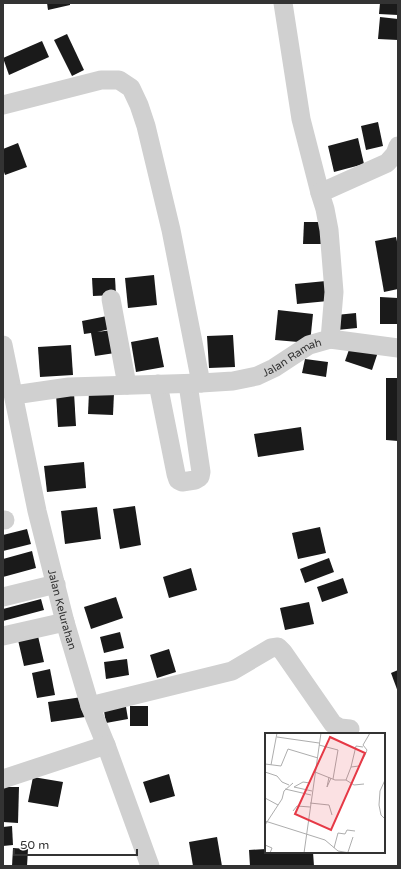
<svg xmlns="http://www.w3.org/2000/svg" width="401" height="869" font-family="'Varela Round',sans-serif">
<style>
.building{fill:#1a1a1a}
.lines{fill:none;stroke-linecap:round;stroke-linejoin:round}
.street{stroke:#d0d0d0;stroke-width:19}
.labels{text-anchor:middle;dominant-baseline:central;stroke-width:4;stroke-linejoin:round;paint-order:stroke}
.street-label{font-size:11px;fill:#333;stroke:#fff}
.inset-road{fill:none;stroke:#adadad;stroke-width:1}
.view{fill:#e63946;fill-opacity:0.15;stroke:#e63946;stroke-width:2}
.inset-edge{fill:none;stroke:#333;stroke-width:2}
</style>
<rect width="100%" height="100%" fill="#fff"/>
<g class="building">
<polygon points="47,3 70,3 70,5 48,10"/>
<polygon points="380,3 398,3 398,15 379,14"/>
<polygon points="380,17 398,19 398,40 378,39"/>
<polygon points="67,34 84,70 72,76 54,40"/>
<polygon points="42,41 49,57 9,75 3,58"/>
<polygon points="378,122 383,146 366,150 361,126"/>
<polygon points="358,138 364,164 334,172 328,146"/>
<polygon points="18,143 27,167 5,175 3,169 3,149"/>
<polygon points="304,222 325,222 325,244 303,244"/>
<polygon points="396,237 398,246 398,289 384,292 375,241"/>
<polygon points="154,275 157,305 128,308 125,278"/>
<polygon points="92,278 115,278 116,295 93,296"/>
<polygon points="326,281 328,301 297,304 295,284"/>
<polygon points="380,297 398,298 397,324 380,324"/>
<polygon points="278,310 313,314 310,343 275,340"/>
<polygon points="356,313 357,328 337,330 336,315"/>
<polygon points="107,316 110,329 97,332 112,330 115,353 95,356 91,333 84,334 82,321"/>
<polygon points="233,335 235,367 209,368 207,336"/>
<polygon points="158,337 164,367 136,372 131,342"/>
<polygon points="351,344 378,352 372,370 345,361"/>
<polygon points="71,345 73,375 40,377 38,347"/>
<polygon points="305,359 328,362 326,377 302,373"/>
<polygon points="386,378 398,378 398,441 386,440"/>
<polygon points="89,392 114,393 113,415 88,414"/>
<polygon points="74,393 76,426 58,427 56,394"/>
<polygon points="301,427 304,450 258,457 254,434"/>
<polygon points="84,462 86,488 47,492 44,466"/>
<polygon points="135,506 141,545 120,549 113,509"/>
<polygon points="97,507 101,539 65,544 61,511"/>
<polygon points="320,527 326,553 298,559 292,533"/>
<polygon points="27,529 31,544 3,551 3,535"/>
<polygon points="32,551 36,568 3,577 3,559"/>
<polygon points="329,558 334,572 305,583 300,569"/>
<polygon points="191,568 197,590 169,598 163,577"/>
<polygon points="343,578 348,593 322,602 317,587"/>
<polygon points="116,597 123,618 91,629 84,607"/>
<polygon points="41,599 44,610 3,621 3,609"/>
<polygon points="309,602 314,624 285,630 280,608"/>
<polygon points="120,632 124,648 104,653 100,637"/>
<polygon points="38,636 44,662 24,666 18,640"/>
<polygon points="169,649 176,672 157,678 150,655"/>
<polygon points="127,659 129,675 106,679 104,662"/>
<polygon points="50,669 55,695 37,698 32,673"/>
<polygon points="398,670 398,692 391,673"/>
<polygon points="82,697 85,717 51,722 48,702"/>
<polygon points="125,701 128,719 106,723 103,705"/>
<rect x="130" y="706" width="18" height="20"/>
<polygon points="169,774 175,796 150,803 143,782"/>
<polygon points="33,777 63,782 58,807 28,802"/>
<polygon points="3,787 19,787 18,823 3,822"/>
<polygon points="12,826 13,845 3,846 3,827"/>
<polygon points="217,837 222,866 193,866 189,842"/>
<polygon points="13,848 28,849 27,866 12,866"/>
<polygon points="266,849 266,852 313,852 314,866 250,866 249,850"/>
</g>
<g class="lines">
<g class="street">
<polyline points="283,3 301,119 320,193"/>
<polyline points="3,105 101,80 119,80 131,88 139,105 146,126 171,230 201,383"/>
<polyline points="111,299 127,385"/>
<polyline points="330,339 398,348"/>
<path id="s1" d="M3,345L37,511L65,622L90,706L106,745L150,866"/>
<polyline points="158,384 176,474 178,480 182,482 195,480 200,477 201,472 188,384"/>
<path id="s2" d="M14,395L69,387L201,383L233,381L257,376L274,368L309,345L330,339L334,292L329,230L325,209L320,193L387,163L395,154L398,146"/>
<polyline points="3,520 5,520"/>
<polyline points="3,597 56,584"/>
<polyline points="3,636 65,622"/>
<polyline points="90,706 232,671 271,648 278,647 283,652 333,724 340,728 350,729"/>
<polyline points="3,779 106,745"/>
</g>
</g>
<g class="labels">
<g class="street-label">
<text stroke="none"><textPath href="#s2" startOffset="284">Jalan Ramah</textPath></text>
<text stroke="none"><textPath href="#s1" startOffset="271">Jalan Kelurahan</textPath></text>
</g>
</g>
<g transform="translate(265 733)">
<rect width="120" height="120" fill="#fff"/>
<path class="inset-road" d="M12,4L54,10M54,12L73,17L68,46M0,31L16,33L23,16L53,25M6,32L12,0M86,34L91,13L98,14M0,39L12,43L17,49L24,52M50,39L70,47H81L86,34L94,33L100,22L102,17L98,12L105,0M64,44L62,54L66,45M81,47L89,52L99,51M120,47L115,58L114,72L116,82L120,86M45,50L38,49L29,54L47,58M20,56L46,62M0,65L13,72M45,70L64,72L67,82M28,78L32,73L45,74M0,88L60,107L73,118L85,120M0,92L17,66L19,58L28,50M0,112L7,115L5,120M69,115L73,100L80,101L82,97L90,98M83,119L88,104M39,120L56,0"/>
<path class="view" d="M65,4L100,20L66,97L30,81Z"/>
<rect width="120" height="120" class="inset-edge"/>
</g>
<rect width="401" height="869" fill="none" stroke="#333333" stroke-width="8"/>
<path d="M14 849v6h123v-6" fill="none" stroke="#333333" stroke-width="2"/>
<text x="20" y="849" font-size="12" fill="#333333" stroke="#ffffff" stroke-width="3" paint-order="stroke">50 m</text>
</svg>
